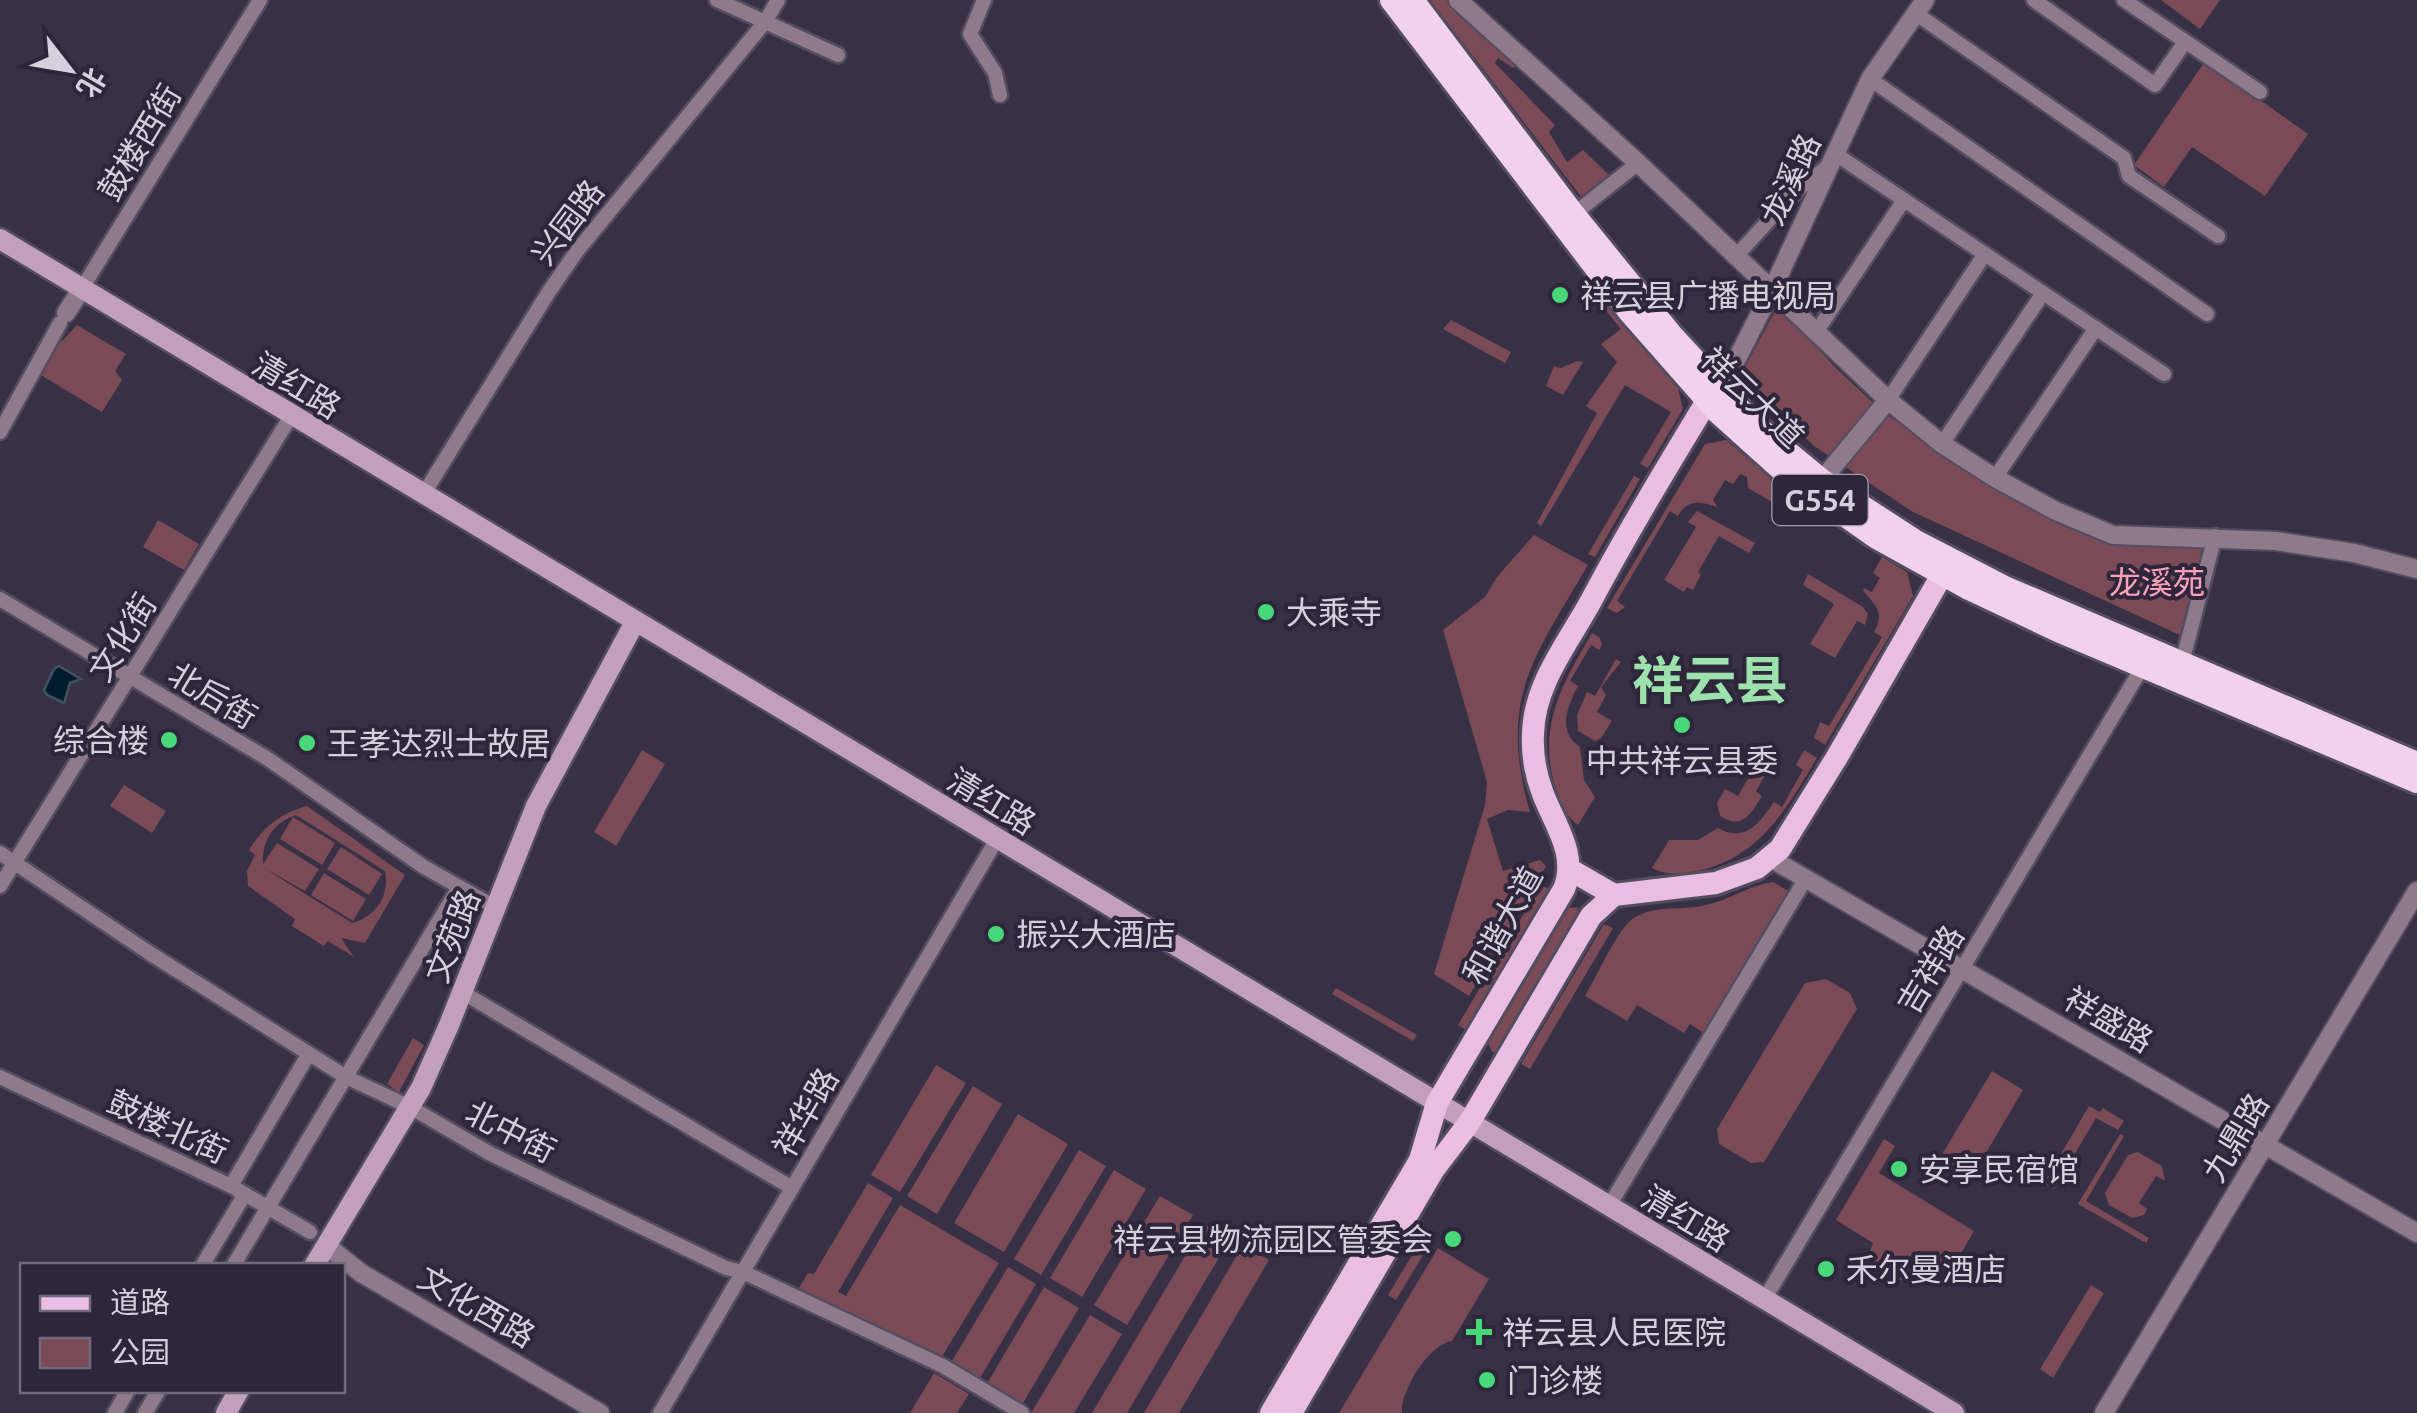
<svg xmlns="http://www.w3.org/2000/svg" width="2417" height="1413" font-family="Ubuntu,'Noto Sans SC',sans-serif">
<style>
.green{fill:#7a4a57;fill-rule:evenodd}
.water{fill:#011c2e;stroke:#415262;stroke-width:2.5}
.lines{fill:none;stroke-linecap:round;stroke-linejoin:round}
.minor-casing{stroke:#544d60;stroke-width:19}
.tertiary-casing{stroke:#544d60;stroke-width:22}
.secondary-casing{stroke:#544d60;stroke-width:25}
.primary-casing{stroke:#544d60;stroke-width:28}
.trunk-casing{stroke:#544d60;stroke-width:28}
.minor{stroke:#8f7a8b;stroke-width:14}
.tertiary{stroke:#8f7a8b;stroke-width:18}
.secondary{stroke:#c2a0bc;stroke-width:20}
.primary{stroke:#eabee2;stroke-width:22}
.trunk{stroke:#f2d1ec;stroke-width:22}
.poi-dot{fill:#48d779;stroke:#2e263a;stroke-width:4}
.labels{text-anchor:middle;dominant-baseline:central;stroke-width:8;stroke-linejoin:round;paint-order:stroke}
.shield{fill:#2e263a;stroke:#a39dac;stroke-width:2.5}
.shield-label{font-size:30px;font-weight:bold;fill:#d5d0dd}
.street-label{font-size:32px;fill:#d5d0dd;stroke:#2e263a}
.poi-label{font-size:32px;fill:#d5d0dd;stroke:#2e263a;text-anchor:start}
.park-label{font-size:32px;fill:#fca1b9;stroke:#2e263a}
.town-label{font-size:52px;font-weight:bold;fill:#9de1ad;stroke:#2e263a}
</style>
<rect width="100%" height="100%" fill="#383045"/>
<g class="green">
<polygon points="1430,0 1462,0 1522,58 1513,68 1498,58 1495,63 1555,125 1549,132 1567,162 1583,150 1610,176 1582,198"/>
<polygon points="2161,0 2220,0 2200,29"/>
<polygon points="2205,61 2308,134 2265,196 2192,147 2164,187 2134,165"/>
<polygon points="1608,286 1675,375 1683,409 1648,468 1640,464 1671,412 1625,385 1541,526 1537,523 1597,413 1586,406 1617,362 1601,344 1621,329 1594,296"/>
<polygon points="1776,309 1781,309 1836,368 1883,412 1943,453 2109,541 2205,547 2184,637 1913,512 1814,446 1760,393 1743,371"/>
<polygon points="1451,320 1511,352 1505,363 1443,329"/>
<polygon points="77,325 126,354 115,371 122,380 102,412 41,375 42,364 55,342 63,340"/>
<polygon points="1577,361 1583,362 1563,395 1546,386 1554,366 1561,368"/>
<path d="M1726,440L1799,501L1791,513L1748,488L1747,477L1740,474L1733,484L1725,480L1713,500L1718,507C1701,502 1689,497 1678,516L1670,511L1617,601L1625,607L1617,613L1607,608L1705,444Z"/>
<polygon points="1634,476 1640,479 1595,557 1588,554"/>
<polygon points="1697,511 1755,543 1749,553 1719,536 1698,572 1701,575 1693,590 1687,587 1684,592 1664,580 1696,527 1688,522"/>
<polygon points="158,520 199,544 184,570 143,547"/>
<path d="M1534,535L1588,565C1533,659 1498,699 1530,812L1508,810L1487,819L1503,871L1540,860L1546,866L1469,996L1434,974L1485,805L1487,782L1443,630L1485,597L1497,577Z"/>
<path d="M1882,557L1907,572L1913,596L1825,745L1814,738L1820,722L1829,726L1882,637L1874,632C1886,611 1874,605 1863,590L1864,588L1872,592L1880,578L1873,573Z"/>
<polygon points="1808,574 1863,607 1868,614 1865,625 1857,621 1835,658 1810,644 1834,604 1803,585"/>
<path d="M1592,633L1600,638L1602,645L1599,650L1591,645L1570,681L1578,686C1567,707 1557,732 1580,747L1584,780L1595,797L1578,825C1566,817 1559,800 1555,786C1537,726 1563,683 1592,633Z"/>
<polygon points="1616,659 1621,662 1601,687 1606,695 1597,712 1612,721 1601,738 1595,741 1578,731 1577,715 1587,692 1595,696"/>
<path d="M1766,748L1777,755L1756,791L1762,796C1750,815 1742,830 1720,816L1717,803L1725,789L1738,796Z"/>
<polygon points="642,750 665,764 616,846 594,832"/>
<path d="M1804,750L1817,758C1786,810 1757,862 1691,872C1678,874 1664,875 1652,868L1669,840H1698L1718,828C1744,843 1759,824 1774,802L1782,807L1803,770L1796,765Z"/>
<polygon points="124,785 166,811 152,833 110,806"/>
<path d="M307,806L405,875L365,943L341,938L354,957L328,941L324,946L292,926L295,919L248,886L247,871L255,855L249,850C263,827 281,813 307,806ZM296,815L385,871C390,896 376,916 352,923L264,868L305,891L319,869L277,843L263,864C262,840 273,823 296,815Z"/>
<polygon points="293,817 335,843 322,865 280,839"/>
<polygon points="341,847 382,874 369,895 327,869"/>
<polygon points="324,873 366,899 353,921 311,895"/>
<path d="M1773,882L1790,892L1705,1034L1690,1024L1684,1033L1637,1005L1627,1021L1585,996C1595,979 1617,932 1630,921C1649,904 1682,911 1706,905C1730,900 1749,885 1773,882Z"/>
<polygon points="1541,885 1549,889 1466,1030 1458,1025"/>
<polygon points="1577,907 1580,916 1500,1051 1492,1052 1488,1043 1569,908"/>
<polygon points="1604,924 1613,928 1530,1069 1521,1064"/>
<polygon points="1826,979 1850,993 1857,1009 1764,1162 1751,1163 1719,1144 1717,1129 1805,983"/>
<polygon points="1336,988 1417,1035 1413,1041 1332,994"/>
<polygon points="413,1038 424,1045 399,1092 387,1084"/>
<polygon points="936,1065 966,1083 900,1192 871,1175"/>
<polygon points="1992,1071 2023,1090 1970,1180 1938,1161"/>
<polygon points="973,1086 1002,1104 937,1214 907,1196"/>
<polygon points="2089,1106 2100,1112 2103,1108 2124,1121 2118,1130 2096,1118 2054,1189 2044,1183"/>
<polygon points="1018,1114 1068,1144 1004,1252 954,1223"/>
<polygon points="2120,1134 2124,1136 2086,1201 2149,1238 2146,1243 2078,1204"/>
<polygon points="1884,1139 1895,1146 1879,1173 1974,1231 1956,1262 1904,1282 1867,1260 1873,1243 1836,1220"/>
<polygon points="1079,1150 1106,1166 1041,1275 1014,1259"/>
<polygon points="2138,1152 2162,1166 2165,1181 2156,1176 2139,1203 2147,1209 2144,1215 2132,1218 2109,1205 2105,1193 2128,1155"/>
<polygon points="1114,1170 1146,1189 1082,1297 1050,1278"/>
<polygon points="868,1183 893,1198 838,1292 846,1296 900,1205 999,1263 941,1358 795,1294 808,1273 814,1274"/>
<polygon points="1160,1196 1193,1215 1127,1325 1094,1305"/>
<polygon points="1204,1224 1230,1239 1127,1413 1092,1413"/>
<polygon points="1426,1232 1434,1237 1396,1300 1388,1295"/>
<polygon points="1243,1245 1269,1260 1179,1413 1144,1413"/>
<path d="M1438,1248L1489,1279L1452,1341C1429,1344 1400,1391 1402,1413H1339Z"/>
<polygon points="1008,1267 1036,1284 977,1383 949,1366"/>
<polygon points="2091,1285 2104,1293 2053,1378 2040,1369"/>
<polygon points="1044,1287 1079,1308 1020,1408 985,1387"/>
<polygon points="1090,1315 1122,1334 1074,1413 1031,1413"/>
<polygon points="934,1373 969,1394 957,1413 910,1413"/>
</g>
<polygon class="water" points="59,666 81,679 70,683 64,703 47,695 44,690 54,669"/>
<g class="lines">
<defs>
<g id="minor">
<polyline points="717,0 838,55"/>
<polyline points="984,0 970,34 995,73 1000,95"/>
<polyline points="2034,0 2155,85 2185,42"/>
<polyline points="2124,0 2260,92"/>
<polyline points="1915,13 2124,158 2129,176 2218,236"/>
<polyline points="1870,79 2207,314"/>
<polyline points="1834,153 2164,374"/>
<polyline points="1574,214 1638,163"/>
<polyline points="1737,255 1794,193 1827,167"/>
<polyline points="81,290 260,0"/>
<polyline points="1817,331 1904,200"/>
<polyline points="1888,400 1985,254"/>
<polyline points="0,432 60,323"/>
<polyline points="1942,444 2043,293"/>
<polyline points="1995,478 2096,328"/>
<polyline points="423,495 548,293 577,251 765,22 778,0"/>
<polyline points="0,599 268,759 424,867 495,907"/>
<polyline points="2182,663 2215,536"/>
<polyline points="0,853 151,954 346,1077 410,1107 489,1153 726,1268 743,1272 943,1366 1022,1413"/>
<polyline points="0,886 291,416"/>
<polyline points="462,992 792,1188"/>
<polyline points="0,1077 231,1186 310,1232"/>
<polyline points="231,1186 308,1055"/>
<polyline points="1609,1206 1806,878"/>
<polyline points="202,1266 245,1194"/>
<polyline points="233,1266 459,887"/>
<polyline points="1764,1300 2143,666"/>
<polyline points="115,1413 128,1390"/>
<polyline points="145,1413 159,1390"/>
<polyline points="660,1413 997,839"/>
</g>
<g id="tertiary">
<polyline points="1458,0 1638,163 1888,400 1942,444 1995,478 2056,511 2113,535 2276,541 2354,553 2417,569"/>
<polyline points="66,313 81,290"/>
<polyline points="1721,390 1772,290 1870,79 1925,0"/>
<polyline points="1822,480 1888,400"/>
<polyline points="1770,858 2417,1233"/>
<polyline points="326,1245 361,1273 600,1413"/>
<polyline points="2104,1413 2417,891"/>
</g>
<g id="secondary">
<polyline points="0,239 1954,1413"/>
<polyline points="314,1266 421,1088 449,1025 536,806 635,622"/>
<polyline points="226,1413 239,1390"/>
</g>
<g id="primary">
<polyline points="1569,869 1614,895"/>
<path d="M1271,1413L1420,1160L1437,1103L1564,889C1578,855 1555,825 1543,794C1536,776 1532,754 1533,734C1534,684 1568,643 1591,601C1627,533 1667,467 1707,401"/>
<polyline points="1291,1413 1434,1169 1469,1123 1591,916 1614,895 1716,883 1757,868 1780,849 1837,757 1942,575"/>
</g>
<g id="trunk">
<polyline points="1391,0 1629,312 1717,412 1787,475 1875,537 1969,589 2058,631 2417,782"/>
<polyline points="1413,0 1574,214 1672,335 1753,423 1822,480 1916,541 2005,587 2417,763"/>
</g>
</defs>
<use href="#minor" class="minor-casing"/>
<use href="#tertiary" class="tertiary-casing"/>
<use href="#secondary" class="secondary-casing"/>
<use href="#primary" class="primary-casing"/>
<use href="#trunk" class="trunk-casing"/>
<use href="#minor" class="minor"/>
<use href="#tertiary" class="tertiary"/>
<use href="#secondary" class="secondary"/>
<use href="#primary" class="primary"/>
<use href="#trunk" class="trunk"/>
</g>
<g class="poi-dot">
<circle cx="1560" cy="295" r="10"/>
<circle cx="1266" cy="612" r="10"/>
<circle cx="1682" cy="725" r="10"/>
<circle cx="169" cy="740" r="10"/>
<circle cx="307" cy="743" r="10"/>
<circle cx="996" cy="934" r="10"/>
<circle cx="1899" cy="1169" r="10"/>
<circle cx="1453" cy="1239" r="10"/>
<circle cx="1826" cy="1269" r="10"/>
<path d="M1474 1317h10v10h10v10h-10v10h-10v-10h-10v-10h10z"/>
<circle cx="1487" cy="1380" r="10"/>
</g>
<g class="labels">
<rect class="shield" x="1772.5" y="475" width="95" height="50" rx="8"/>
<g class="shield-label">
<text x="1820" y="500">G554</text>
</g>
<g class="street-label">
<text transform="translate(139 142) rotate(-59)">鼓楼西街</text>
<text transform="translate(1790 179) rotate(-65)">龙溪路</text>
<text transform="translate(567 222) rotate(-53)">兴园路</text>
<text transform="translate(297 385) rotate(31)">清红路</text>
<text transform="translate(1753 397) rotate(44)">祥云大道</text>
<text transform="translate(122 637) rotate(-58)">文化街</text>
<text transform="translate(213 695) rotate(31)">北后街</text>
<text transform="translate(992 801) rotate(31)">清红路</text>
<text transform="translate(1502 925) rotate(-61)">和谐大道</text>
<text transform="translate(452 936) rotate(-69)">文苑路</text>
<text transform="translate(1930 969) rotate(-59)">吉祥路</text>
<text transform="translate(2109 1019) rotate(30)">祥盛路</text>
<text transform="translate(805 1112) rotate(-60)">祥华路</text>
<text transform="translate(168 1126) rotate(25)">鼓楼北街</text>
<text transform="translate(511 1131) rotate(27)">北中街</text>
<text transform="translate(2235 1137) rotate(-59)">九鼎路</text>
<text transform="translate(1686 1218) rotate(31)">清红路</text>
<text transform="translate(477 1306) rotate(30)">文化西路</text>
</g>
<g class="poi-label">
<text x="1580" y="295">祥云县广播电视局</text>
<text x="1286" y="612">大乘寺</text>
<text x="149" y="740" text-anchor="end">综合楼</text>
<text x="327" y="743">王孝达烈士故居</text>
<text x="1682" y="760" text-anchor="middle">中共祥云县委</text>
<text x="1016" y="934">振兴大酒店</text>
<text x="1919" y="1169">安享民宿馆</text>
<text x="1433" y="1239" text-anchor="end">祥云县物流园区管委会</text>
<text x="1846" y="1269">禾尔曼酒店</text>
<text x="1502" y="1332">祥云县人民医院</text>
<text x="1507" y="1380">门诊楼</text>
</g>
<g class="park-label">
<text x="2157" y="582">龙溪苑</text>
</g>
<g class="town-label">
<text x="1710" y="680">祥云县</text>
</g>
</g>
<rect x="20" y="1263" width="325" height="130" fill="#2e263a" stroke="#716a7b" stroke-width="2.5"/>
<rect x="40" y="1296" width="50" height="15" fill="#eabee2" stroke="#716a7b" stroke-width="2.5"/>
<text x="110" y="1313" font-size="30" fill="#d5d0dd">道路</text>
<rect x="40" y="1338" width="50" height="30" fill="#7a4a57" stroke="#716a7b" stroke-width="2.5"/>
<text x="110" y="1363" font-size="30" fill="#d5d0dd">公园</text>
<g transform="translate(70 70) rotate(121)" stroke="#2e263a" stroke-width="8" paint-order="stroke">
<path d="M0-8L18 38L0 25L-18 38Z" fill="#d5d0dd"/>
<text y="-15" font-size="28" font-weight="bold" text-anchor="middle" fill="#d5d0dd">北</text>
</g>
</svg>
